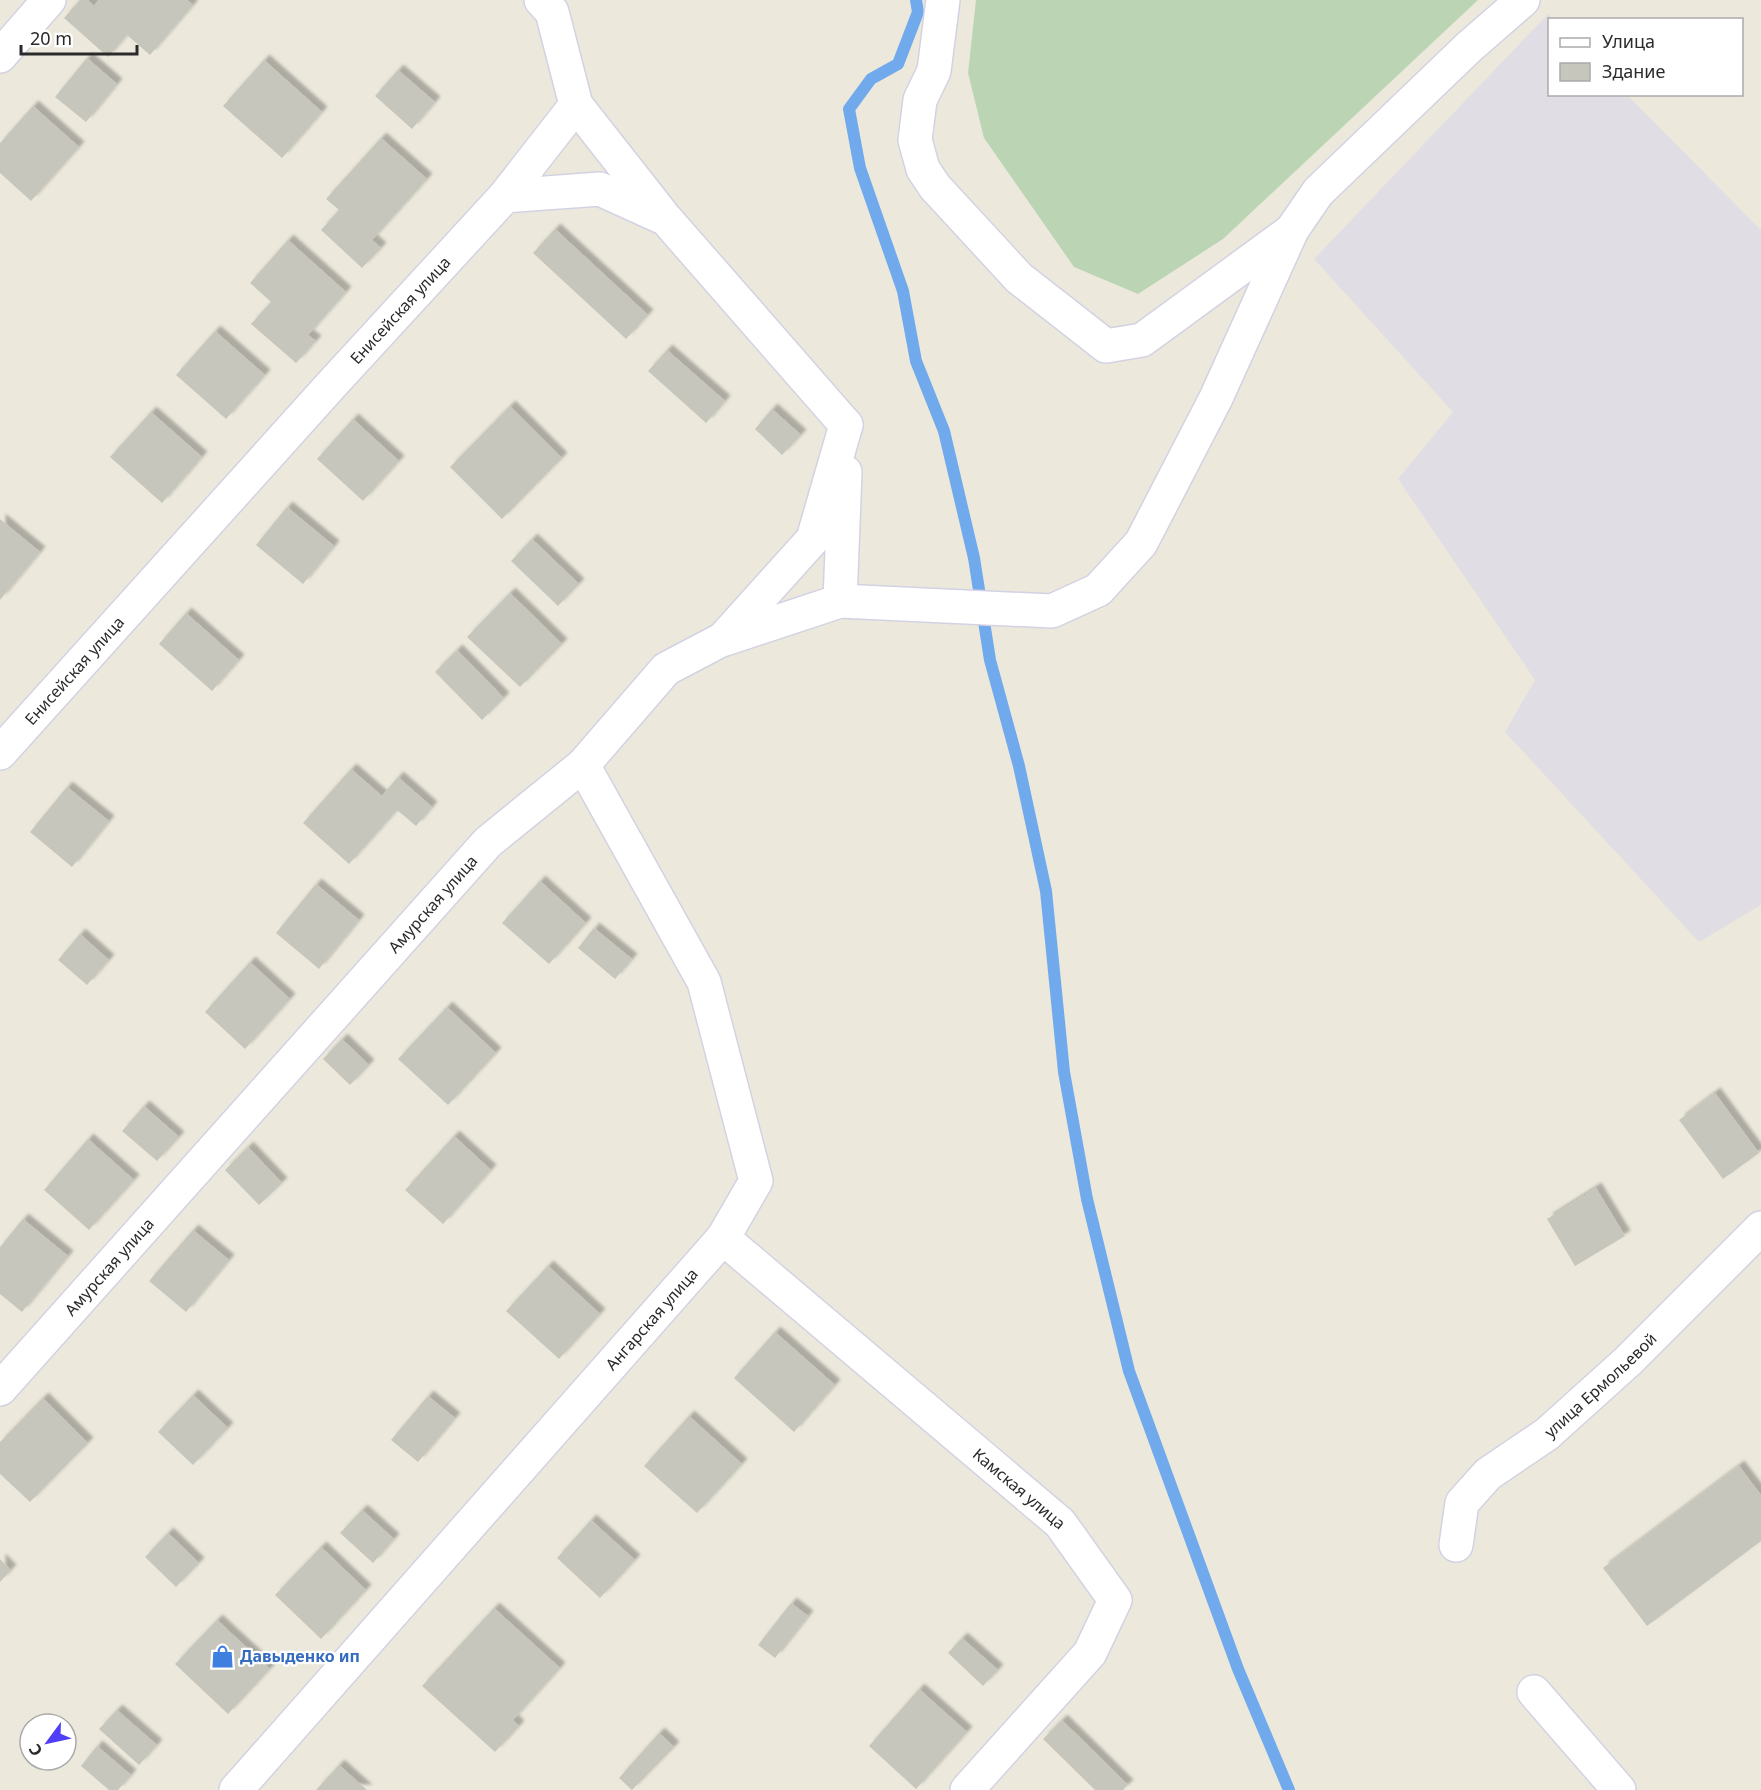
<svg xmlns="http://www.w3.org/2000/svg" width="1761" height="1790" font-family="'Noto Sans',sans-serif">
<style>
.industrial{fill:#e1dde4}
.cemetery{fill:#bbd5b4}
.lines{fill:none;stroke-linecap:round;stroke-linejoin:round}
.stream{stroke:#71aaec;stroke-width:12}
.building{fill:#c7c6bc;filter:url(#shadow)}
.minor-casing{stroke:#d3d2e3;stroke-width:36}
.minor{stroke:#fff;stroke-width:33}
.labels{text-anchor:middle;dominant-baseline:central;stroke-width:4.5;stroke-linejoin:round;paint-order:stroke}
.street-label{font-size:16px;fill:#2a2a2a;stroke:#fff}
.shop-label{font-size:16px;font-weight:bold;fill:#366cbe;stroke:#fff;text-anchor:start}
</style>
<defs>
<filter id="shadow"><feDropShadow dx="5.5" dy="-5.5" stdDeviation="1.5" flood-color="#0004"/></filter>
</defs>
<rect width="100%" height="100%" fill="#ece9dc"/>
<polygon class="industrial" points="1548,14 1553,19 1550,20 1550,94 1627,95 1761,230 1761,905 1699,942 1505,732 1535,680 1398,479 1453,412 1314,259"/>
<polygon class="cemetery" points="976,0 1478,0 1223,239 1138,294 1074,267 984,138 968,73"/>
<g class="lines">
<polyline class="stream" points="916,0 918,12 898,64 871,79 849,109 860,168 903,291 916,361 944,431 974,558 990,660 1019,766 1046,891 1064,1072 1087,1199 1129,1371 1238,1669 1289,1790"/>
</g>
<g class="building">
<polygon points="80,0 88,0 94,6 99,0 187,0 193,5 150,55 127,35 108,57 64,18"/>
<polygon points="87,58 117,84 86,122 55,97"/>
<polygon points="264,60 322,112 282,158 223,106"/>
<polygon points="398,70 435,102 412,129 375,96"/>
<polygon points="33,106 79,147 31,201 0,173 0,143"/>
<polygon points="381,138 427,179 372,240 381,248 362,268 321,230 339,210 326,199"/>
<polygon points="555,229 648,315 626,339 533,253"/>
<polygon points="288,240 346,292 308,335 316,341 296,363 251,324 271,302 250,283"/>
<polygon points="215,331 265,375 226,419 176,375"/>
<polygon points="667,350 725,401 706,423 648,371"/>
<polygon points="510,406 562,458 502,519 450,467"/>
<polygon points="772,409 801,435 782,455 755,429"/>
<polygon points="151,412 202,457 162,503 110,457"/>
<polygon points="353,419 399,461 363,501 317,459"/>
<polygon points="287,507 334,546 303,584 256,545"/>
<polygon points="0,519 40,552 0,600"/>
<polygon points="532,539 579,584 558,606 511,561"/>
<polygon points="510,593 562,644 520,687 467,637"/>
<polygon points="186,613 239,660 212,691 159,644"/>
<polygon points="457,650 504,698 482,720 435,672"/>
<polygon points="351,769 382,796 398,777 432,807 416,826 397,810 349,864 303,823"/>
<polygon points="67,787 109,821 72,867 30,832"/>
<polygon points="540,881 586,923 549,964 502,923"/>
<polygon points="316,884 359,920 319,969 276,933"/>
<polygon points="594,928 632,959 615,979 578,948"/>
<polygon points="80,934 109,960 87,985 58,960"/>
<polygon points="250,962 290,999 245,1049 205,1012"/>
<polygon points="447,1007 496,1053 448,1105 398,1059"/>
<polygon points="342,1039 369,1065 350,1085 323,1059"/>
<polygon points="1715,1093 1759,1153 1723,1179 1679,1120"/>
<polygon points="144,1106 179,1137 157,1161 122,1131"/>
<polygon points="454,1136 491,1170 443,1224 405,1190"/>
<polygon points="88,1139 134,1180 89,1230 44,1190"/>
<polygon points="248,1147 282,1183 259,1205 225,1170"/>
<polygon points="1596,1188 1625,1236 1575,1266 1547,1219"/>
<polygon points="23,1219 68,1256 22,1312 0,1294 0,1247"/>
<polygon points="193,1230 229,1260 186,1312 149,1281"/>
<polygon points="548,1266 600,1314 559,1359 506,1311"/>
<polygon points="775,1332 835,1385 794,1432 734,1378"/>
<polygon points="193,1395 228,1428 193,1465 158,1432"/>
<polygon points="428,1396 455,1418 418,1462 391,1440"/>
<polygon points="43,1398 88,1443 30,1502 0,1474 0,1442"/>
<polygon points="689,1416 742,1464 697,1513 644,1466"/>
<polygon points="1739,1466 1761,1495 1761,1541 1647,1626 1603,1568"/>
<polygon points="362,1510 394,1539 373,1563 340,1533"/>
<polygon points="591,1520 635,1560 600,1598 557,1558"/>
<polygon points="168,1533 199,1563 176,1587 145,1557"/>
<polygon points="321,1547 366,1590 321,1639 275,1595"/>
<polygon points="0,1559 11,1570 0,1582"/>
<polygon points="791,1603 808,1616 775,1658 758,1645"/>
<polygon points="494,1608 560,1668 513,1720 519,1726 495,1752 422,1686"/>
<polygon points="217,1620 270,1669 228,1714 175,1664"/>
<polygon points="962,1638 998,1670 983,1686 948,1653"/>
<polygon points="919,1689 967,1732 916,1789 869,1746"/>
<polygon points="117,1710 157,1745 139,1765 99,1729"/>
<polygon points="1062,1720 1128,1785 1123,1790 1095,1790 1043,1739"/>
<polygon points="659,1733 674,1747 632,1790 619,1778"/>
<polygon points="97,1746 131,1775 118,1790 109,1790 81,1766"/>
<polygon points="339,1765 367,1790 316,1790"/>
</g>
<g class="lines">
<defs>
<g id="minor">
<polyline points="943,0 934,71 920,100 915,140 923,169 935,187 1019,278 1106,346 1142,340 1291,231"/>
<polyline points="0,56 49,0"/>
<polyline points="576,105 661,213"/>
<polyline points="505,196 576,105 552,12 541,0"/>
<polyline points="840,601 845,472"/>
<polyline points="725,639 840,601 1052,611 1098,590 1141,543 1216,398 1292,230 1318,192 1469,47 1523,0"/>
<path id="s1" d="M0,753L333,383L505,196L600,189L666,219L846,425"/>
<path id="s2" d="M723,1238L1060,1523L1115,1600L1090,1653L967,1790"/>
<path id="s3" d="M0,1389L488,842L583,765L666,669L723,639L813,539L846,425"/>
<path id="s4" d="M1456,1545L1462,1503L1488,1474L1547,1434L1628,1361L1761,1228"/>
<polyline points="1534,1692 1619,1790"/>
<path id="s5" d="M236,1790L723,1238L756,1181L704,982L583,765"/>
</g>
</defs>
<use href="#minor" class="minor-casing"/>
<use href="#minor" class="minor"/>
</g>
<defs>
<symbol id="shop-bare" viewBox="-9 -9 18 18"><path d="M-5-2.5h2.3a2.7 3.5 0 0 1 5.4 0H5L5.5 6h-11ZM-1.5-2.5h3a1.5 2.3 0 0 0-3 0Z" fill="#3f7fe0" stroke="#fff" stroke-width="2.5" paint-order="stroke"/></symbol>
</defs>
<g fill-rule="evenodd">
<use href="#shop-bare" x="206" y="1640" width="33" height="33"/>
</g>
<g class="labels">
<g class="street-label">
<text stroke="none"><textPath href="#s1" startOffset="597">Енисейская улица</textPath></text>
<text stroke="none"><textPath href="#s1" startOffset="111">Енисейская улица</textPath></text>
<text stroke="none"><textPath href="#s3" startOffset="650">Амурская улица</textPath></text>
<text stroke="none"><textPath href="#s3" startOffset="164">Амурская улица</textPath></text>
<text stroke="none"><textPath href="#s5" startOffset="628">Ангарская улица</textPath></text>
<text stroke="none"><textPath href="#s4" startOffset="225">улица Ермольевой</textPath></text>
<text stroke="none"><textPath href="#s2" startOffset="388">Камская улица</textPath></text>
</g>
<g class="shop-label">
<text x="240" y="1656">Давыденко ип</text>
</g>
</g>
<rect x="1548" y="18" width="195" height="78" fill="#ffffff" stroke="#aaaaaa" stroke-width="1.5"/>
<rect x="1560" y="38" width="30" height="9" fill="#ffffff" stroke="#aaaaaa" stroke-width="1.5"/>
<text x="1602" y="48" font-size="18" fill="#2a2a2a">Улица</text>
<rect x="1560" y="63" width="30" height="18" fill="#c7c6bc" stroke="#aaaaaa" stroke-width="1.5"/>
<text x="1602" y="78" font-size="18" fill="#2a2a2a">Здание</text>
<g transform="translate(48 1742) rotate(237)"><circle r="28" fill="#ffffff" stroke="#aaaaaa" stroke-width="1.5"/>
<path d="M0-4.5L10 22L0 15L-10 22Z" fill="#4f3ff6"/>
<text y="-9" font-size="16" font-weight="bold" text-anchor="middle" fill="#2a2a2a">С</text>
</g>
<path d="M21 45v9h116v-9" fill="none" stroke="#2a2a2a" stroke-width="3"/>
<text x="30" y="45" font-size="18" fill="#2a2a2a" stroke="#ffffff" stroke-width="4.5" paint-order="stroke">20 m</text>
</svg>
